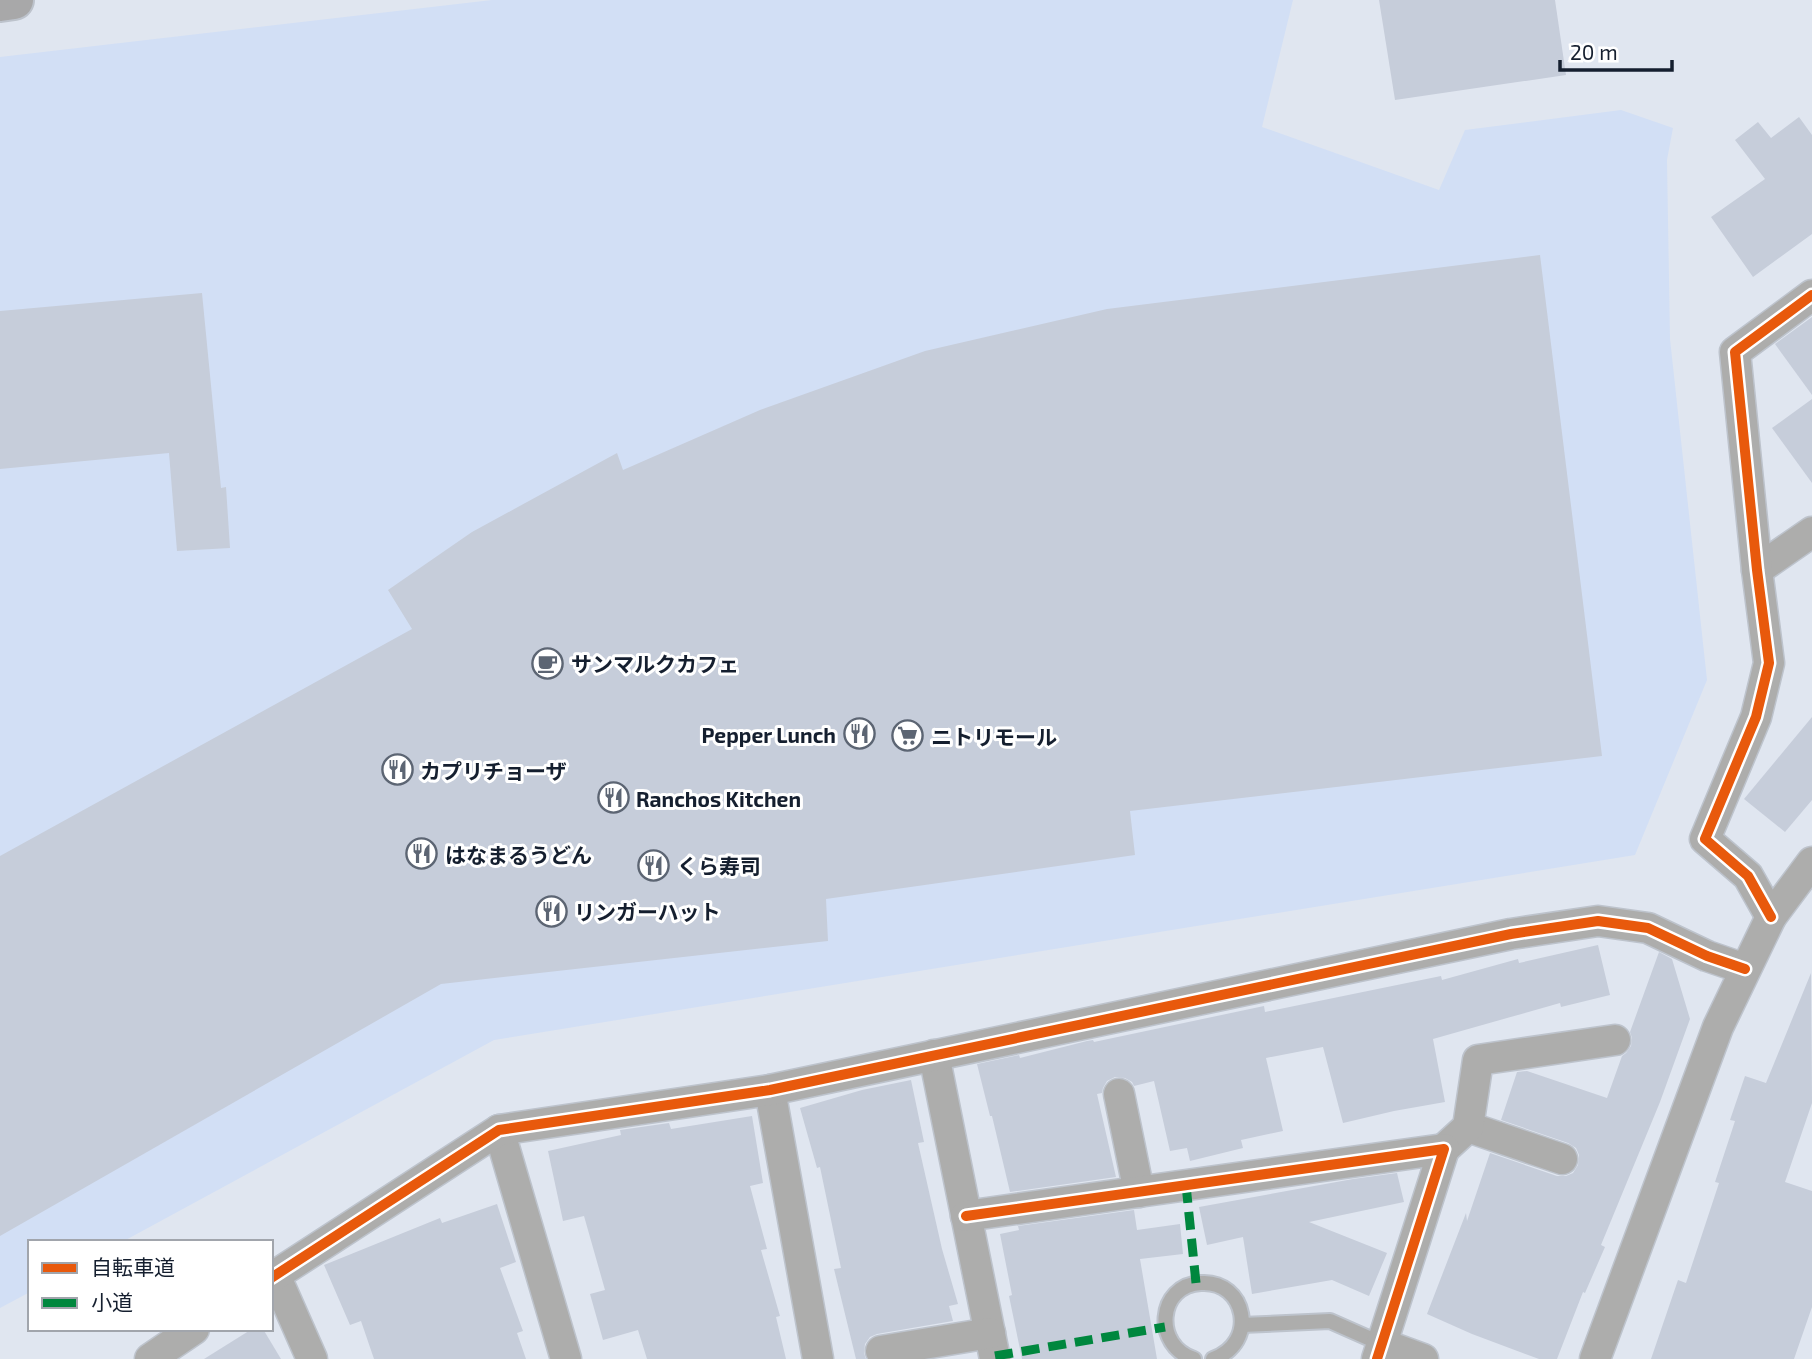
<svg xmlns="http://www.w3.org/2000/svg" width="1812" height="1359" font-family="'Exo 2','Noto Sans JP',sans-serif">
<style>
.built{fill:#d2dff5}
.building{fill:#c6cdda}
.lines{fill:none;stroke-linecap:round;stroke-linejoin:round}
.service-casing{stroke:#bdc3cc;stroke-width:18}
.minor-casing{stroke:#bdc3cc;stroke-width:33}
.trunk-casing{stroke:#bdc3cc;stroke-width:42}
.service{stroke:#adadac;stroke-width:14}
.minor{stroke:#adadac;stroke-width:30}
.trunk{stroke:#a8a8a9;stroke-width:38}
.quiet{stroke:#00873e;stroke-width:9;stroke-dasharray:18 9;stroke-linecap:butt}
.cycleway-casing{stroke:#fff;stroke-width:15}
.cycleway{stroke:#e8590c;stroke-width:10}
.labels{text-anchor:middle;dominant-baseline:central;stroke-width:6;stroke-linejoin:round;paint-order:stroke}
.poi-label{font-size:21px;font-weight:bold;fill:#151f2f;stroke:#fff;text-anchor:start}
</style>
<rect width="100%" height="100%" fill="#e0e6f0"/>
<polygon class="built" points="492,0 1293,0 1262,127 1439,190 1465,130 1621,110 1673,128 1667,160 1670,339 1707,680 1635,855 494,1040 122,1242 30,1242 30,1292 0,1308 0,57"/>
<g class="building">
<polygon points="1379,0 1555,0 1566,75 1395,100"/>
<polygon points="1799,117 1812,135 1812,234 1753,277 1711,217 1765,179 1735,140 1758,122 1771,138"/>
<polygon points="1540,255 1602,756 1130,811 1135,855 826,899 828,941 441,984 0,1236 0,856 412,629 388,590 472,532 617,453 623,470 760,410 925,351 1107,309"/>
<polygon points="202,293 221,488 226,487 230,548 177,551 169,453 0,469 0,311"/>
<polygon points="1812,317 1812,395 1775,344"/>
<polygon points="1812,399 1812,483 1772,428"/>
<polygon points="1812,717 1812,800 1785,832 1744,799"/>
<polygon points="1598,945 1610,995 1561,1007 1560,1003 1433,1039 1445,1102 1394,1111 1343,1123 1323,1047 1266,1058 1283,1131 1241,1140 1243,1148 1190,1161 1187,1148 1170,1151 1154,1081 1134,1086 1132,1082 1125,1078 1115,1077 1107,1081 1103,1088 1102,1093 1097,1094 1116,1177 1010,1192 992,1116 990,1116 977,1064 1019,1055 1020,1058 1087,1041 1093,1040 1094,1042 1264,1006 1265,1012 1441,976 1442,980 1518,959 1519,963"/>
<polygon points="1659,952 1672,959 1690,1019 1660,1102 1601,1245 1605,1247 1585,1293 1583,1292 1557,1359 1539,1359 1472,1334 1427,1314 1466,1213 1467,1221 1490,1153 1557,1176 1566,1176 1573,1173 1578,1165 1579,1155 1576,1148 1568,1143 1501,1120 1517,1072 1527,1071 1607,1098 1622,1056 1626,1053 1631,1046 1632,1038 1630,1032"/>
<polygon points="1811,973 1812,1103 1785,1182 1812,1191 1812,1307 1794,1359 1651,1359 1678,1280 1686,1283 1719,1183 1715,1182 1735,1121 1730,1120 1745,1076 1766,1083"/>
<polygon points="911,1080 924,1142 918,1143 942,1249 958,1304 949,1306 953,1321 877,1334 870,1337 865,1344 864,1353 866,1359 856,1359 834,1269 841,1268 820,1167 817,1168 800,1108 862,1090"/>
<polygon points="752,1116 763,1183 750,1186 767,1249 761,1250 780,1316 776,1317 786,1359 647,1359 638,1330 603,1340 590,1294 605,1290 584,1216 563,1221 548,1151 621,1135 620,1130 669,1123 671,1129"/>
<polygon points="1397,1173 1404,1202 1309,1222 1387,1253 1369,1296 1332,1280 1252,1294 1243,1237 1207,1245 1199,1207 1353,1179"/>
<polygon points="497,1204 516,1262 500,1268 523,1331 517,1333 526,1359 374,1359 361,1321 350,1325 324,1265 440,1218 442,1223"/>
<polygon points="1134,1210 1137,1230 1180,1224 1183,1254 1140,1259 1157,1359 1022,1359 1009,1296 1012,1295 1000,1234 1019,1230 1018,1226"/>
<polygon points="252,1329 263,1329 281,1359 204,1359"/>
</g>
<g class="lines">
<defs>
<g id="service">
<polyline points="1242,1325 1330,1321 1382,1344"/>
<path d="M1194,1359C1153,1346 1157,1285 1201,1283C1246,1280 1259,1343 1213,1359"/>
</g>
<g id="minor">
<polyline points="1757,570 1812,532"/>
<polyline points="1771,917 1748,876 1705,839 1756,717 1769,663 1757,570 1735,352 1812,295"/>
<polyline points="934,1055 995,1359"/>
<polyline points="770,1090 818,1359"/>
<polyline points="1119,1094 1139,1192"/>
<polyline points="1468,1127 1562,1159"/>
<polyline points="499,1130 566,1359"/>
<polyline points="1444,1149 1468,1127 1478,1060 1615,1040"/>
<polyline points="966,1216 1444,1149 1377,1359"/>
<polyline points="275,1275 312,1359"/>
<polyline points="271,1278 499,1130 770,1090 1511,934 1598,921 1648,928 1707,956 1745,969"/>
<polyline points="1382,1344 1423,1359"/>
<polyline points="881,1351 990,1333"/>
<polyline points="150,1359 194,1329"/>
<polyline points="1595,1359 1718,1027 1771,917 1812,862"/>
</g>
<polyline id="trunk" points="0,2 14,0"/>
</defs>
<use href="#service" class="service-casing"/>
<use href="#minor" class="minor-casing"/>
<use href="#trunk" class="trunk-casing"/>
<use href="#service" class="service"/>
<use href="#minor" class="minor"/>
<use href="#trunk" class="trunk"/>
<g class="quiet">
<polyline points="1186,1185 1196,1283"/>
<polyline points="995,1356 1165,1327"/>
</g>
<defs>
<g id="cycleway">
<polyline points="1771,917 1748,876 1705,839 1756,717 1769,663 1757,570 1735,352 1812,295"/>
<polyline points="966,1216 1444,1149 1377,1359"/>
<polyline points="271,1278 499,1130 770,1090 1511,934 1598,921 1648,928 1707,956 1745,969"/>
</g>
</defs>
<use href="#cycleway" class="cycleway-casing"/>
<use href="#cycleway" class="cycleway"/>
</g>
<defs>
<symbol id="cafe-ring" viewBox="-11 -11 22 22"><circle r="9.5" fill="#fff" stroke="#5c6573" stroke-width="1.5"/><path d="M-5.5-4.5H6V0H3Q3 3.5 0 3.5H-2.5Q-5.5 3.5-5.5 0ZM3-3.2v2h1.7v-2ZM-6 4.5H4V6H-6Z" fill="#5c6573"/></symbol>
<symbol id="restaurant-ring" viewBox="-11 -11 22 22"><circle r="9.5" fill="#fff" stroke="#5c6573" stroke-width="1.5"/><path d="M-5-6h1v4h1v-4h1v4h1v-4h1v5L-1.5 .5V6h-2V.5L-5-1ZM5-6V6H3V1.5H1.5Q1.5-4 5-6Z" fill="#5c6573"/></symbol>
<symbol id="supermarket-ring" viewBox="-11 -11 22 22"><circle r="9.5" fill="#fff" stroke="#5c6573" stroke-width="1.5"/><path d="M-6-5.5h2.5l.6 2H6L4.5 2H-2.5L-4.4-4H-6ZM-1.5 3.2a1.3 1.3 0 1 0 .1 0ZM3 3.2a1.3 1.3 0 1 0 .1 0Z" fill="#5c6573"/></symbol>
</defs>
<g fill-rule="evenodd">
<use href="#cafe-ring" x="530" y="646" width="35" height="35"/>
<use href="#restaurant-ring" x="842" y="716" width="35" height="35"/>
<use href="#supermarket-ring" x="890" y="718" width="35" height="35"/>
<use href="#restaurant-ring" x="380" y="752" width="35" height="35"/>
<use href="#restaurant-ring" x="596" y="780" width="35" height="35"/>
<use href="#restaurant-ring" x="404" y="836" width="35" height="35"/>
<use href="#restaurant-ring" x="636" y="848" width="35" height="35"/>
<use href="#restaurant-ring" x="534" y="894" width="35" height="35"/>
</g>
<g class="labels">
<g class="poi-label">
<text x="571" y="663">サンマルクカフェ</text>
<text x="836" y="734" text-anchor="end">Pepper Lunch</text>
<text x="931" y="736">ニトリモール</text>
<text x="420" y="770">カプリチョーザ</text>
<text x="636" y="798">Ranchos Kitchen</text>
<text x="445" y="854">はなまるうどん</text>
<text x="677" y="865">くら寿司</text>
<text x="574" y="911">リンガーハット</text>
</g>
</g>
<rect x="28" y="1240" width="245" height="91" fill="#ffffff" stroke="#a1a5ac" stroke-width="2"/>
<rect x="42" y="1263" width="35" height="10" fill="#e8590c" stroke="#a1a5ac" stroke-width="2"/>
<text x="91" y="1275" font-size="21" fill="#151f2f">自転車道</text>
<rect x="42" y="1298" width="35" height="10" fill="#00873e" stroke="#a1a5ac" stroke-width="2"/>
<text x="91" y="1310" font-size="21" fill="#151f2f">小道</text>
<path d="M1560 60v10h112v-10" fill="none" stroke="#151f2f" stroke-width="3.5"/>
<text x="1570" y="60" font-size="21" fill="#151f2f" stroke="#ffffff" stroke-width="5" paint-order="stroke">20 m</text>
</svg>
